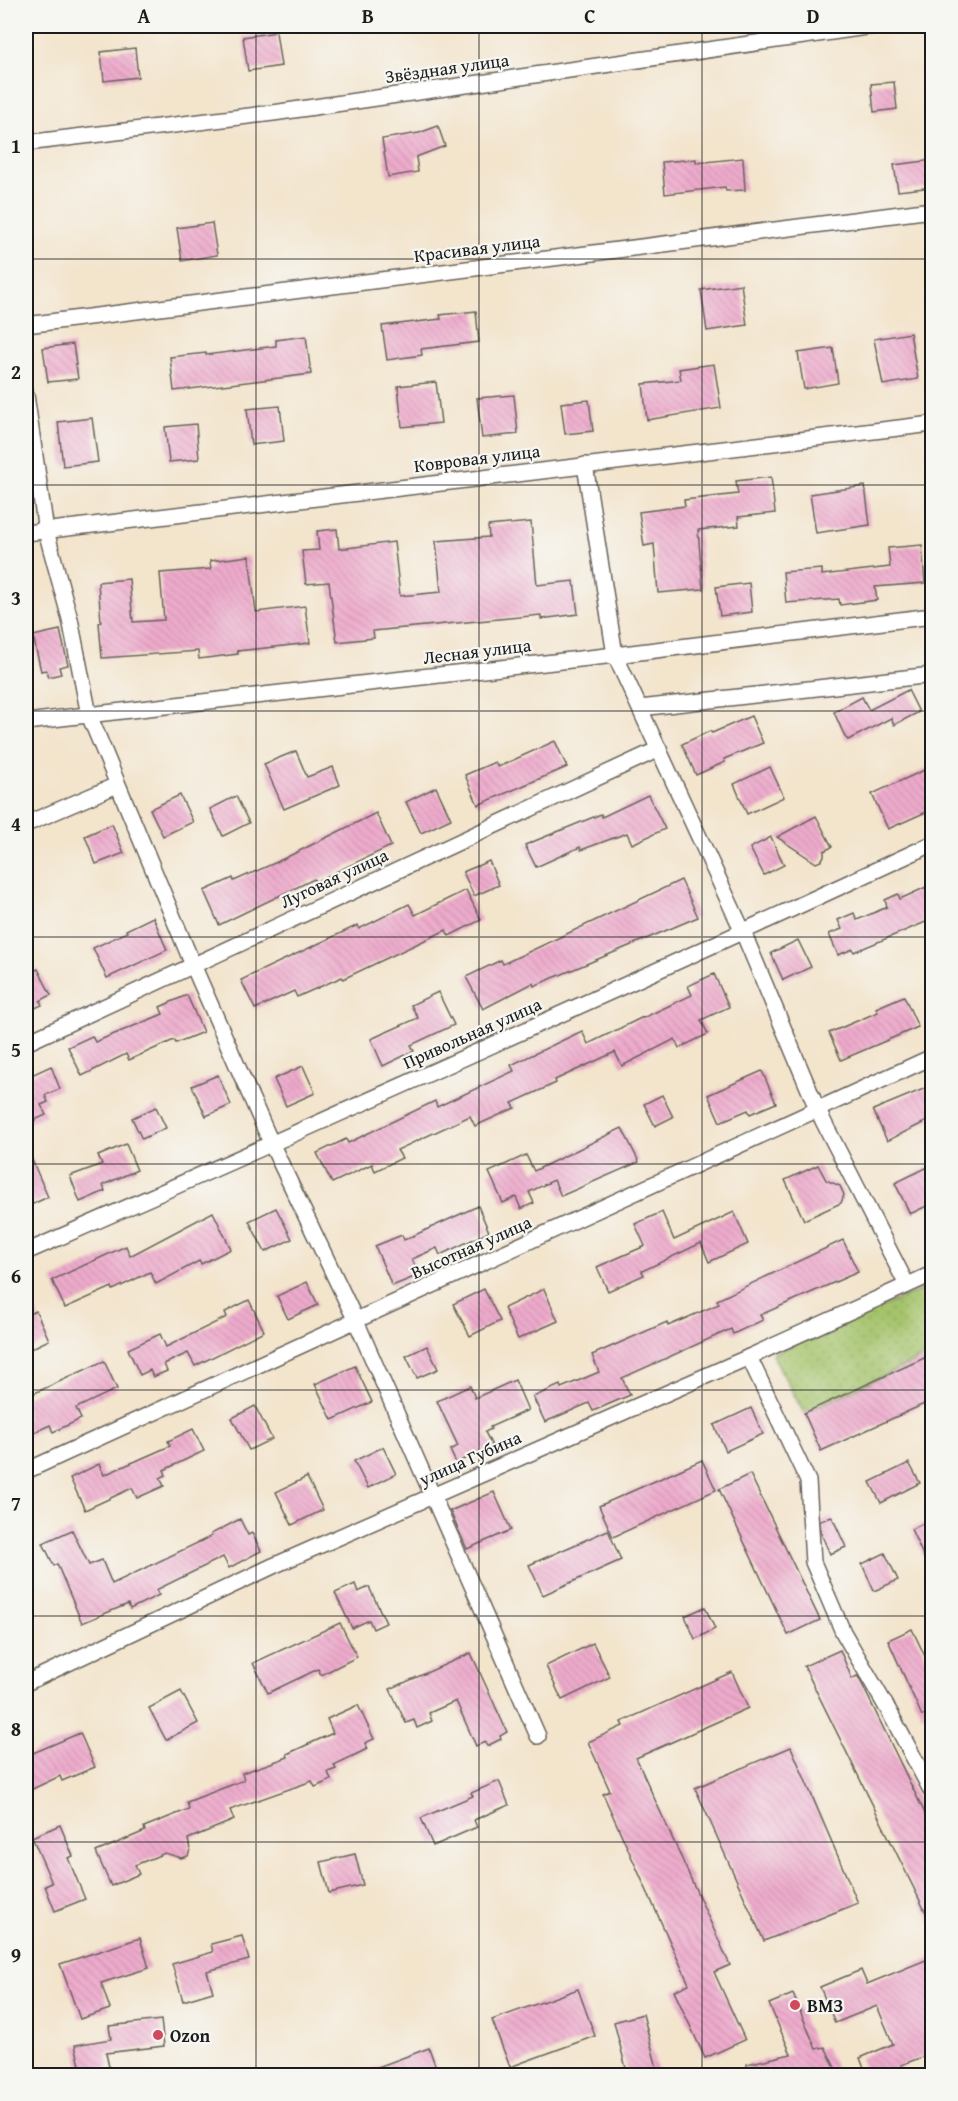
<svg xmlns="http://www.w3.org/2000/svg" width="958" height="2101" font-family="'Gentium Book Plus',serif">
<style>
.garden{fill:url(#garden-dots);stroke:#607044;stroke-width:1.5}
.building{fill:url(#building-back-hatch)}
.lines{fill:none;stroke-linecap:round;stroke-linejoin:round}
.minor-casing{stroke:#67625a;stroke-width:18}
.minor{stroke:#fff;stroke-width:15}
.grid{fill:none;stroke:#1c1c1c;stroke-width:1.5;stroke-opacity:0.55}
.poi-dot{fill:#d1495b;stroke:#f6f6f2;stroke-width:2}
.labels{text-anchor:middle;dominant-baseline:central;stroke-width:4.5;stroke-linejoin:round;paint-order:stroke}
.street-label{font-size:18px;fill:#1c1c1c;stroke:#f6f6f2}
.poi-label{font-size:18px;font-weight:bold;fill:#1c1c1c;stroke:#f6f6f2;text-anchor:start}
.neatline{fill:none;stroke:#1c1c1c;stroke-width:2}
.grid-label{font-size:20px;text-anchor:middle;font-weight:bold;fill:#1c1c1c}
</style>
<defs>
<pattern id="garden-dots" width="8" height="8" patternUnits="userSpaceOnUse" patternTransform="scale(1.5)"><rect width="8" height="8" fill="#a4c36b"/><path d="M2 2h.1M6 6h.1" fill="none" stroke="#8da75c" stroke-width="1.8" stroke-linecap="round"/></pattern>
<pattern id="building-back-hatch" width="6" height="6" patternUnits="userSpaceOnUse" patternTransform="scale(1.5)"><rect width="6" height="6" fill="#eeabcc"/><path d="M-1 5l2 2M0 0l6 6M5-1l2 2" fill="none" stroke="#cc93af"/></pattern>
</defs>
<rect width="100%" height="100%" fill="#f6f6f2"/>
<filter id="ink" filterUnits="userSpaceOnUse"><feTurbulence type="fractalNoise" baseFrequency=".0167" numOctaves="2"/><feDisplacementMap in="SourceGraphic" scale="12" xChannelSelector="R" yChannelSelector="G"/><feConvolveMatrix kernelMatrix="1 2 1 2 8 2 1 2 1" color-interpolation-filters="sRGB"/></filter>
<filter id="wash" filterUnits="userSpaceOnUse"><feTurbulence type="fractalNoise" baseFrequency=".008" numOctaves="4" result="noise"/><feDisplacementMap in="SourceGraphic" scale="24" xChannelSelector="R" yChannelSelector="G"/><feGaussianBlur stdDeviation="1.35" result="paint"/><feColorMatrix in="noise" values="0 0 0 0 0 0 0 0 0 0 0 0 0 0 0 0 0 1.4 0 .05"/><feComposite in="paint" operator="in"/></filter>
<g filter="url(#wash)">
<rect width="100%" height="100%" fill="#f3e4cc"/>
<polygon class="garden" points="932,1285 932,1353 804,1413 772,1354"/>
<g id="blocks">
<g class="building">
<polygon points="276,32 281,66 248,71 243,37"/>
<polygon points="135,48 138,77 104,81 101,52"/>
<polygon points="894,82 897,109 874,112 871,84"/>
<polygon points="438,126 445,146 416,157 418,172 388,177 382,139 419,133"/>
<polygon points="743,158 745,190 726,191 725,187 665,194 662,162 696,159 696,163"/>
<polygon points="933,160 933,187 898,191 894,165"/>
<polygon points="212,223 217,255 182,261 177,228"/>
<polygon points="741,284 747,325 707,331 701,290"/>
<polygon points="476,311 479,342 421,349 422,355 387,360 382,326 441,319 440,315"/>
<polygon points="910,333 918,379 883,385 874,339"/>
<polygon points="306,336 311,374 174,391 170,357 206,353 206,355 276,346 276,340"/>
<polygon points="73,344 78,379 48,382 43,348"/>
<polygon points="833,348 838,383 804,389 798,353"/>
<polygon points="714,364 721,408 647,420 643,384 681,380 679,369"/>
<polygon points="436,382 441,423 402,427 398,386"/>
<polygon points="514,395 518,434 482,438 477,398"/>
<polygon points="589,400 593,431 565,434 561,403"/>
<polygon points="280,406 284,441 251,445 247,409"/>
<polygon points="92,418 98,462 63,466 58,422"/>
<polygon points="196,424 199,459 169,462 165,427"/>
<polygon points="771,477 775,513 738,517 739,526 698,530 703,589 658,593 654,544 644,546 639,512 685,506 684,500 738,494 736,481"/>
<polygon points="865,486 870,525 816,533 810,494"/>
<polygon points="531,522 537,585 574,581 578,614 541,619 541,615 373,631 374,638 337,642 329,582 306,584 302,551 319,550 317,531 337,529 339,549 394,542 400,596 441,592 436,541 489,537 488,526"/>
<polygon points="922,545 925,583 875,587 877,600 840,605 839,599 786,603 783,572 822,569 822,575 890,567 888,548"/>
<polygon points="249,556 256,612 305,606 310,643 237,651 238,654 199,659 198,651 102,658 99,623 101,622 98,582 129,579 133,622 164,620 160,573 211,569 210,561"/>
<polygon points="749,583 752,612 720,616 716,587"/>
<polygon points="60,630 68,665 59,667 61,674 48,677 46,670 41,671 33,636"/>
<polygon points="908,690 919,712 894,725 891,718 848,740 845,737 834,712 862,697 869,710"/>
<polygon points="751,716 763,743 724,759 725,762 696,775 682,744 710,731 712,733"/>
<polygon points="555,741 567,767 478,805 465,775 495,762 498,767"/>
<polygon points="296,751 307,777 333,767 340,785 284,809 264,764"/>
<polygon points="933,766 933,809 888,829 872,794"/>
<polygon points="770,767 784,797 747,814 734,784"/>
<polygon points="436,787 451,819 421,833 406,802"/>
<polygon points="180,795 193,822 163,836 150,809"/>
<polygon points="648,795 665,829 632,844 627,833 581,850 580,847 536,867 525,845 601,814 602,817"/>
<polygon points="236,796 249,823 223,836 210,809"/>
<polygon points="376,813 391,846 315,882 314,879 219,925 204,891 233,878 234,881 277,862"/>
<polygon points="816,816 832,847 824,851 824,856 821,861 816,863 777,837"/>
<polygon points="112,824 124,853 96,864 85,836"/>
<polygon points="771,837 784,865 764,875 750,848"/>
<polygon points="489,861 499,885 474,896 463,872"/>
<polygon points="681,880 698,917 534,986 533,983 483,1009 466,977 501,960 503,964"/>
<polygon points="933,884 933,919 854,952 853,949 838,955 829,934 842,929 838,920 854,913 857,920 887,907 885,900 898,894 900,899"/>
<polygon points="466,890 481,920 449,936 446,930 343,979 342,977 297,997 294,991 255,1009 241,980 358,925 359,929 409,904 415,915"/>
<polygon points="153,917 167,950 107,978 93,948 127,932 126,930"/>
<polygon points="798,940 811,967 783,980 771,953"/>
<polygon points="38,969 51,995 40,1001 42,1005 26,1012 26,972 26,974"/>
<polygon points="714,974 729,1007 701,1020 708,1034 679,1048 675,1039 622,1066 615,1052 555,1080 556,1083 512,1103 515,1108 475,1126 470,1116 397,1150 402,1158 375,1171 372,1164 332,1183 317,1153 346,1139 348,1143 435,1101 437,1107 514,1071 511,1065 582,1031 588,1044 643,1017 643,1018 692,995 688,986"/>
<polygon points="438,992 454,1025 411,1045 414,1051 383,1066 371,1039 418,1018 411,1005"/>
<polygon points="187,995 203,1032 176,1043 174,1040 129,1060 126,1054 82,1076 68,1047 92,1036 95,1042 163,1014 160,1007"/>
<polygon points="904,996 918,1027 841,1060 829,1033 878,1012 876,1008"/>
<polygon points="51,1066 60,1089 45,1095 48,1102 41,1105 46,1115 26,1124 26,1089 32,1087 27,1077"/>
<polygon points="303,1066 315,1093 286,1106 274,1079"/>
<polygon points="762,1071 776,1103 750,1114 748,1110 720,1122 708,1095"/>
<polygon points="218,1075 231,1105 206,1116 192,1086"/>
<polygon points="933,1085 933,1118 887,1141 873,1110"/>
<polygon points="662,1095 673,1117 655,1126 644,1104"/>
<polygon points="156,1107 166,1128 142,1139 132,1118"/>
<polygon points="622,1128 639,1162 561,1196 554,1180 529,1192 534,1203 521,1209 516,1197 503,1203 489,1172 526,1155 534,1171"/>
<polygon points="126,1144 137,1170 103,1185 105,1191 80,1202 70,1176 102,1164 98,1156"/>
<polygon points="26,1146 48,1197 26,1207"/>
<polygon points="818,1165 826,1180 840,1186 844,1195 841,1203 804,1220 785,1180"/>
<polygon points="928,1167 933,1178 933,1203 910,1214 895,1183"/>
<polygon points="478,1206 489,1232 440,1255 437,1248 412,1259 419,1275 392,1286 375,1246 402,1235 404,1240"/>
<polygon points="276,1208 292,1239 265,1252 249,1221"/>
<polygon points="213,1212 231,1249 201,1264 199,1261 156,1284 150,1272 113,1290 112,1287 65,1308 52,1280 126,1246 130,1256"/>
<polygon points="662,1212 674,1240 734,1212 748,1244 709,1262 701,1243 642,1271 644,1275 608,1291 597,1267 645,1246 635,1224"/>
<polygon points="843,1240 858,1272 760,1315 763,1320 733,1334 731,1329 622,1378 630,1395 593,1411 589,1403 545,1422 533,1397 560,1385 561,1388 599,1372 592,1355 667,1322 668,1326 719,1304 717,1300"/>
<polygon points="307,1282 318,1305 288,1319 277,1296"/>
<polygon points="484,1289 500,1321 470,1336 453,1304"/>
<polygon points="544,1289 558,1321 518,1339 504,1308"/>
<polygon points="249,1300 264,1331 195,1366 188,1353 164,1364 167,1371 153,1377 150,1370 140,1375 128,1349 160,1334 166,1347 227,1317 225,1312"/>
<polygon points="36,1311 49,1340 26,1351 26,1315"/>
<polygon points="427,1346 438,1369 417,1378 406,1356"/>
<polygon points="933,1354 933,1400 821,1451 804,1413"/>
<polygon points="104,1361 117,1389 76,1408 81,1419 53,1432 50,1425 26,1436 26,1397"/>
<polygon points="355,1366 372,1402 332,1420 315,1384"/>
<polygon points="515,1380 528,1410 490,1427 491,1429 485,1432 492,1446 456,1463 450,1450 458,1446 437,1401 470,1386 475,1398"/>
<polygon points="255,1406 272,1439 249,1450 232,1418"/>
<polygon points="751,1408 763,1434 726,1451 714,1425"/>
<polygon points="193,1429 204,1451 164,1470 166,1475 160,1478 164,1486 137,1498 132,1488 85,1510 70,1478 99,1464 104,1475 170,1446 168,1441"/>
<polygon points="383,1447 396,1474 368,1488 354,1461"/>
<polygon points="702,1460 716,1490 613,1537 599,1506"/>
<polygon points="909,1463 920,1483 881,1503 870,1482"/>
<polygon points="750,1474 820,1620 788,1635 719,1489"/>
<polygon points="307,1477 323,1510 292,1525 276,1492"/>
<polygon points="494,1492 511,1530 467,1549 450,1511"/>
<polygon points="832,1517 846,1547 830,1554 821,1533 820,1521"/>
<polygon points="240,1519 248,1535 252,1533 261,1551 229,1568 223,1557 156,1590 159,1595 130,1609 128,1604 82,1623 57,1564 54,1566 43,1543 72,1530 89,1565 102,1560 112,1584 212,1536 211,1534"/>
<polygon points="933,1519 933,1577 911,1529"/>
<polygon points="608,1530 621,1560 543,1595 529,1565"/>
<polygon points="885,1553 898,1580 874,1591 862,1564"/>
<polygon points="355,1584 358,1592 369,1587 386,1623 373,1629 369,1620 352,1628 335,1593"/>
<polygon points="705,1607 715,1629 695,1639 685,1616"/>
<polygon points="340,1623 357,1657 321,1675 318,1669 268,1693 253,1663"/>
<polygon points="912,1629 933,1673 933,1711 922,1716 888,1640"/>
<polygon points="593,1643 610,1677 562,1700 546,1666"/>
<polygon points="840,1650 852,1679 857,1676 859,1678 933,1830 933,1927 804,1666"/>
<polygon points="471,1653 507,1732 500,1736 501,1739 487,1746 485,1742 476,1746 456,1701 429,1713 432,1721 417,1728 414,1720 406,1723 390,1689"/>
<polygon points="732,1672 748,1708 636,1758 730,1965 714,1972 745,2040 705,2058 674,1991 689,1984 603,1794 610,1791 588,1742 623,1726 621,1722"/>
<polygon points="181,1691 198,1723 166,1740 149,1708"/>
<polygon points="358,1705 374,1739 365,1743 367,1749 334,1765 336,1769 328,1772 331,1780 315,1787 312,1781 230,1810 234,1820 188,1839 190,1850 188,1856 181,1858 165,1853 135,1865 139,1874 111,1886 96,1852 145,1831 144,1827 189,1809 187,1802 244,1780 242,1773 288,1757 287,1754 333,1733 327,1719"/>
<polygon points="80,1733 95,1767 62,1781 60,1776 26,1792 26,1756"/>
<polygon points="791,1747 858,1903 764,1941 695,1788"/>
<polygon points="499,1781 509,1805 474,1820 477,1827 433,1846 421,1818 473,1796 471,1793"/>
<polygon points="60,1825 73,1856 68,1858 85,1899 55,1911 45,1886 52,1883 32,1837"/>
<polygon points="355,1854 363,1885 329,1893 321,1862"/>
<polygon points="242,1936 249,1960 207,1971 213,1992 183,2001 172,1964 213,1952 211,1944"/>
<polygon points="140,1938 149,1968 101,1983 110,2009 80,2019 60,1964"/>
<polygon points="933,1957 933,2053 901,2065 902,2068 883,2076 867,2076 860,2058 893,2044 877,2006 835,2023 820,1987 861,1970 867,1984"/>
<polygon points="578,1989 595,2036 510,2067 492,2020"/>
<polygon points="793,1994 816,2049 825,2047 839,2076 748,2076 747,2064 791,2054 769,2004"/>
<polygon points="643,2014 659,2076 628,2076 614,2022"/>
<polygon points="161,2020 164,2046 106,2053 109,2067 82,2073 75,2045 111,2039 109,2026"/>
<polygon points="429,2048 439,2076 359,2076 359,2074"/>
</g>
</g>
</g>
<g filter="url(#ink)">
<use href="#blocks" fill-opacity="0" stroke="#67625a" stroke-width="1.5"/>
<g class="lines">
<defs>
<g id="minor">
<polyline points="26,143 273,113 873,26"/>
<polyline points="26,325 932,210"/>
<polyline points="26,395 46,531 70,619 89,715 193,965 272,1145 356,1321 538,1736"/>
<polyline points="585,465 615,655 743,932 818,1111 907,1285"/>
<polyline points="26,533 932,424"/>
<polyline points="640,708 932,675"/>
<polyline points="26,722 615,655 932,616"/>
<polyline points="26,824 117,785"/>
<polyline points="26,1043 659,749"/>
<path d="M26,1252C329,1119 632,984 932,844"/>
<polyline points="749,1357 808,1481 813,1562 843,1632 890,1713 932,1792"/>
<polyline points="26,1471 932,1057"/>
<polyline points="26,1683 273,1566 749,1357 932,1274"/>
</g>
</defs>
<use href="#minor" class="minor-casing"/>
<use href="#minor" class="minor"/>
</g>
</g>
<path class="grid" d="M256,26V2076M479,26V2076M702,26V2076M26,259H932M26,485H932M26,711H932M26,937H932M26,1164H932M26,1390H932M26,1616H932M26,1842H932"/>
<g class="poi-dot">
<circle cx="795" cy="2005" r="6"/>
<circle cx="158" cy="2035" r="6"/>
</g>
<g class="labels">
<g class="street-label">
<text transform="translate(447 68) rotate(-8)">Звёздная улица</text>
<text transform="translate(477 248) rotate(-7)">Красивая улица</text>
<text transform="translate(477 458) rotate(-7)">Ковровая улица</text>
<text transform="translate(477 651) rotate(-7)">Лесная улица</text>
<text transform="translate(334 878) rotate(-25)">Луговая улица</text>
<text transform="translate(472 1033) rotate(-24)">Привольная улица</text>
<text transform="translate(471 1247) rotate(-24)">Высотная улица</text>
<text transform="translate(470 1458) rotate(-24)">улица Губина</text>
</g>
<g class="poi-label">
<text x="807" y="2005">ВМЗ</text>
<text x="170" y="2035">Ozon</text>
</g>
</g>
<rect width="958" height="2101" fill="none" stroke="#f6f6f2" stroke-width="66"/>
<rect x="33" y="33" width="892" height="2035" class="neatline"/>
<g class="grid-label">
<text x="144" y="23">A</text>
<text x="368" y="23">B</text>
<text x="590" y="23">C</text>
<text x="813" y="23">D</text>
<text x="16" y="153">1</text>
<text x="16" y="379">2</text>
<text x="16" y="605">3</text>
<text x="16" y="831">4</text>
<text x="16" y="1057">5</text>
<text x="16" y="1283">6</text>
<text x="16" y="1510">7</text>
<text x="16" y="1736">8</text>
<text x="16" y="1962">9</text>
</g>
</svg>
